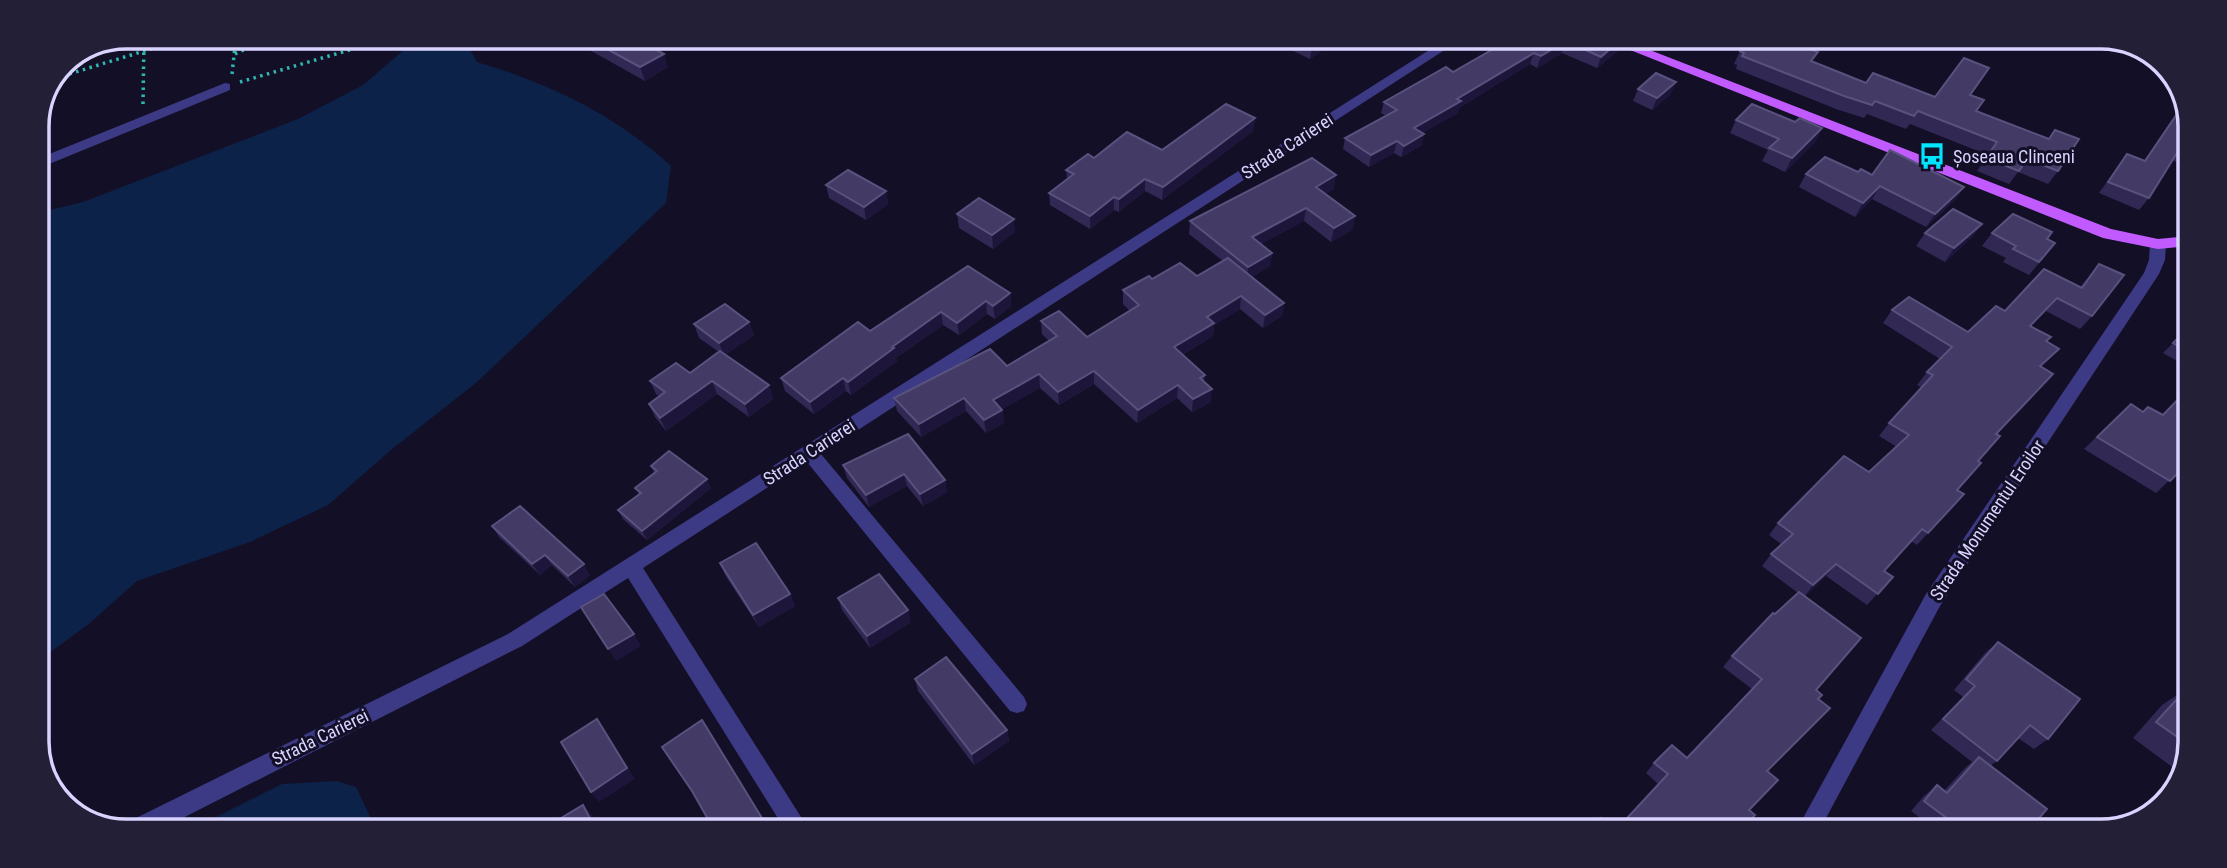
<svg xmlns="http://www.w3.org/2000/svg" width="2227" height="868" font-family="'Roboto Condensed',sans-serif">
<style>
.water{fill:#0c2248}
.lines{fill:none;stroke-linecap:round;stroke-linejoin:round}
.path{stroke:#2fb8b0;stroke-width:3.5;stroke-dasharray:2.5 4.5;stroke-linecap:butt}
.minor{fill:#3d3a85;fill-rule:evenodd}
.major{fill:#c25bff;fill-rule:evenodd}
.wall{fill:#312854}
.shaded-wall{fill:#1d163a}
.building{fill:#433a66;stroke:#5a527e;stroke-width:2}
.labels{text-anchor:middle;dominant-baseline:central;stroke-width:6;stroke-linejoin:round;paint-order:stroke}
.street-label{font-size:18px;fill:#d9d4ff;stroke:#130f26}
.poi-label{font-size:18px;fill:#d9d4ff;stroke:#130f26;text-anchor:start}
.rim{fill:none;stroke:#d9d4ff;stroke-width:3.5}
</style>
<rect width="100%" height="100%" fill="#130f26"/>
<g class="water">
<path d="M425,38C454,36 464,35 477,62C550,84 614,114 671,166L666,203L477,382L391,450L328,505L250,542L137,581L90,623L37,662V213L83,202L298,119L363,85L405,49Z"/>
<polygon points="336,781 356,787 375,827 196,827 282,784"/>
</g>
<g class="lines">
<g class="path">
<polyline points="235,54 270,37"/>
<polyline points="232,74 236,37"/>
<polyline points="56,78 190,37"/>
<polyline points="240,82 394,37"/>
<polyline points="143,104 144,37"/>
</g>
<g class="minor">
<polygon points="1445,40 1460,40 821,454 1024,697 1027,704 1024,711 1017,713 1010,711 807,462 643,568 808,828 784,828 628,578 522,646 165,827 133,826 136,818 508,634"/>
<polygon points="225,83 230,84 230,90 37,169 37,159"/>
<polygon points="2158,239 2166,244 2165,260 2159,274 1940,606 1819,831 1796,831 1926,594 2144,273 2149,260 2150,244"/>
</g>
<polygon class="major" points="1605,40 1624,40 2111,229 2158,239 2189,236 2189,246 2158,249 2103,238"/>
</g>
<g class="wall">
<polygon points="568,38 635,38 668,67 645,81"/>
<polygon points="1291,40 1336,40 1310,59 1289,49"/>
<polygon points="1397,40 1423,40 1413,47"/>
<polygon points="1509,40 1622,40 1620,49 1597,68 1562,53 1537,68 1530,64 1459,108 1458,113 1422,133 1424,134 1421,146 1401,157 1394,153 1369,167 1343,149 1345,138 1386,116 1381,113 1384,102 1453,72"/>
<polygon points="1709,41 1739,41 1732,49"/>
<polygon points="1980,41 2004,41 1999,48"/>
<polygon points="1740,51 1813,62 1866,83 1935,97 1981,81 1971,95 1984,100 1977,111 2058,171 2048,184 2018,172 2009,184 1977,171 1988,155 1910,124 1906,129 1867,114 1864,118 1836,109 1736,69 1737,65 1734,64"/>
<polygon points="1638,89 1671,94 1652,110 1633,101"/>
<polygon points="2181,108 2190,120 2190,165 2188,167 2172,160 2149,198 2139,210 2099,193 2127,154 2144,161 2172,120"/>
<polygon points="1255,118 1253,131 1162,200 1145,191 1119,212 1114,210 1090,229 1050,205 1049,193 1067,179 1066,170 1094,158 1162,150"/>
<polygon points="1736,120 1795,122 1822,128 1815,142 1785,172 1762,161 1768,150 1730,133"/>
<polygon points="1858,172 1872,175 1964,187 1955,200 1926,227 1872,199 1855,217 1799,187 1806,174"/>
<polygon points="826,185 886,191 888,204 866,220 829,198"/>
<polygon points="1334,189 1325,194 1355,216 1352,230 1331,242 1304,221 1261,244 1272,253 1270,266 1252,277 1284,303 1282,316 1263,328 1240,309 1214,325 1213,336 1182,355 1205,375 1204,381 1211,402 1192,412 1177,398 1137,423 1094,384 1059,405 1040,388 1002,409 1004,423 986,433 966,411 921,437 897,411 894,398 1007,366 1049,341 1042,334 1041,321 1087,337 1130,311 1123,304 1123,290 1152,279 1197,276 1223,261 1189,234 1190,221"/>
<polygon points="957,214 1015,232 993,249 959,228"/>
<polygon points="1982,224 1972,237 1945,262 1916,246 1925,233"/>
<polygon points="1992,233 2047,239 2045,256 2029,275 2003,262 2006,258 1982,246"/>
<polygon points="2099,264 2092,316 2080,329 2046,311 2031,326 2051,337 2047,342 2047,362 2041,367 2041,387 1997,434 1957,490 1964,494 1917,545 1911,541 1884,571 1893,577 1867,605 1826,576 1805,596 1861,638 1658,784 1646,773 1654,763 1687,758 1752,689 1723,667 1732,656 1798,593 1762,566 1771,554 1781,544 1769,535 1778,523 1869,472 1897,447 1879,436 1889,423 1922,388 1917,385 1927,372 1940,359 1883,323 1892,310 1968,332 2005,311 2080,287"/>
<polygon points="1010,293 1011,306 995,319 987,314 959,335 943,325 896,358 897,361 851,395 846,391 814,414 785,391 781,378 870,331"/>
<polygon points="749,322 754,335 725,355 769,385 773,399 749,417 717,394 666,431 655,417 649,404 659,396 656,394 650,381 690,373 719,352 699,338 694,324"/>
<polygon points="2189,327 2188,367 2163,353"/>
<polygon points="2188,388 2188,468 2185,470 2182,468 2156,493 2084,449 2131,404 2143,412 2162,415"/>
<polygon points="843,465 945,480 947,492 923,506 907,486 869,507 847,478"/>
<polygon points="651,466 711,488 647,540 623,519 618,510 639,494 635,488 654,473"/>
<polygon points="492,526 590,575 575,587 552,565 540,575 499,537"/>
<polygon points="720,563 790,594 795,606 759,627 725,575"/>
<polygon points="838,598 911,622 870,648 842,610"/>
<polygon points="1998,642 2048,739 2034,749 2018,738 1997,761 1990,766 2028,831 1937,831 1911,811 1924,796 1937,785 1944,791 1965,768 1972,762 1931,730 1963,697 1954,690 1985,653"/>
<polygon points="915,679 1007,730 1009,741 974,765 918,691"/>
<polygon points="2186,689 2185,771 2183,775 2133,738 2162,705"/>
</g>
<g class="shaded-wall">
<polygon points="1320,40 1336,40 1310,59 1312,46"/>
<polygon points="1415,40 1423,40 1413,47"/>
<polygon points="1620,40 1623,40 1620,49 1597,68 1601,57"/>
<polygon points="1566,41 1562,53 1537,68 1541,56"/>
<polygon points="1534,53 1530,64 1459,108 1458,113 1411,140 1414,128 1457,99"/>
<polygon points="664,54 668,67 645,81 640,67"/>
<polygon points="1676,82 1671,94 1652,110 1657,98"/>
<polygon points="1255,118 1253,131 1162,200 1163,187"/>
<polygon points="1822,128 1815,142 1785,172 1792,158"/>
<polygon points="1424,134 1421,146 1401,157 1404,146"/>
<polygon points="1397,141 1394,153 1369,167 1371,155"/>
<polygon points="1336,175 1334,189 1314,200 1316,187"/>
<polygon points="1145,179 1145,191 1119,212 1119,199"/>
<polygon points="1880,186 1872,199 1855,217 1863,203"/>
<polygon points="1964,187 1955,200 1926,227 1935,214"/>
<polygon points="886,191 888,204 866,220 864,207"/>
<polygon points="1114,197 1114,210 1090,229 1090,216"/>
<polygon points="1306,208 1304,221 1250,250 1252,237"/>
<polygon points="1355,216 1352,230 1331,242 1334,228"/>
<polygon points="1014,219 1015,232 993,249 992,235"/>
<polygon points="1982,224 1972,237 1945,262 1954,248"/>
<polygon points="1272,253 1270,266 1247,280 1248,267"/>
<polygon points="1010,293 1011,306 995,319 993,306"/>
<polygon points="1241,296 1240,309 1214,325 1213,336 1173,360 1174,347 1207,317"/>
<polygon points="2057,298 2046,311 2019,339 2030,326"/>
<polygon points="986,301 987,314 959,335 957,323"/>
<polygon points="1284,303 1282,316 1263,328 1265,315"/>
<polygon points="941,312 943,325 896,358 897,361 851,395 848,382 892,347"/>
<polygon points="749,322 754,335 724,356 719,343"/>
<polygon points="2059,349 2047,362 2028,379 2040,366"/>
<polygon points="1094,371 1094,384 1059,405 1058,392"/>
<polygon points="1039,374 1040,388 995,413 993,400"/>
<polygon points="843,378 846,391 814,414 810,402"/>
<polygon points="712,381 717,394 666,431 660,418"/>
<polygon points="769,385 773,399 749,417 745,404"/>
<polygon points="1178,385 1177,398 1137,423 1138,410"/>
<polygon points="1212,389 1211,402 1192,412 1193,399"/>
<polygon points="964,398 966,411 921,437 919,424"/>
<polygon points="1002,410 1004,423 986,433 984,420"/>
<polygon points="904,474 907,486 869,507 866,495"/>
<polygon points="707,479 711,488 647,540 642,531"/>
<polygon points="945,480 947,492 923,506 920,494"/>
<polygon points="545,555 552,565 540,575 532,564"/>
<polygon points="584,564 590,575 575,587 568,576"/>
<polygon points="1836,564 1826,576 1804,597 1813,585"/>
<polygon points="790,594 795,606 759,627 753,615"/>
<polygon points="908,610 911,622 870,648 867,636"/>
<polygon points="634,634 641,646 616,661 608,649"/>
<polygon points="597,719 605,730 635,779 599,802 591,792"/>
<polygon points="1007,730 1009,741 974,765 972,754"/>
<polygon points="583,805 592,815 598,828 595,828"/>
</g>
<g class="building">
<polygon points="587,38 635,38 664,54 640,67"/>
<polygon points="1299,40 1320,40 1312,46"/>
<polygon points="1509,40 1620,40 1601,57 1566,41 1541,56 1534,53 1457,99 1461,101 1414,128 1424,134 1404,146 1397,141 1371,155 1345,138 1397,110 1384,102 1446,67 1453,72"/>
<polygon points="1747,41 1787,41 1818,52 1811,61 1866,83 1873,73 1935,97 1964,58 1989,68 1970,95 1984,100 1976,111 2049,139 2055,130 2079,139 2058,171 2027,159 2019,171 1986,158 1997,142 1918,111 1914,116 1875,101 1872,105 1844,96 1742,56 1744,53 1740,51"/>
<polygon points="1656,73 1676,82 1657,98 1638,89"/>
<polygon points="1226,104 1255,118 1163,187 1145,179 1119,199 1114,197 1090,216 1049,193 1074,174 1066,170 1088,154 1094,158 1127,132 1162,150"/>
<polygon points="1752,104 1795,122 1800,118 1822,128 1792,158 1769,148 1779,139 1736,120"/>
<polygon points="2181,108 2186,110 2190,120 2190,152 2180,148 2149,198 2108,182 2127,154 2145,161"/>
<polygon points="1890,150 1964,187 1935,214 1880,186 1863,203 1806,174 1825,157 1858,172 1861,169 1872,175"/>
<polygon points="1312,158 1336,175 1316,187 1355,216 1334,228 1306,208 1252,237 1272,253 1248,267 1190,221"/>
<polygon points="848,170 886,191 864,207 826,185"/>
<polygon points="979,198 1014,219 992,235 957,214"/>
<polygon points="1953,209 1982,224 1954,248 1925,233"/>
<polygon points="2013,214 2052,232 2047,239 2055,243 2039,262 2013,249 2016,246 1992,233"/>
<polygon points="1228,258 1284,303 1265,315 1241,296 1207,317 1214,323 1174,347 1205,375 1200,378 1212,389 1193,399 1178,385 1138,410 1094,371 1058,392 1039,374 993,400 1002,410 984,420 964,398 919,424 894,398 990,349 1007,366 1057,336 1041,321 1059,311 1087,337 1139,305 1123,290 1149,276 1152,279 1180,263 1197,276"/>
<polygon points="2099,264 2124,275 2092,316 2057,298 2030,326 2051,337 2046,341 2059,349 2040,366 2053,374 1996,434 2000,436 1978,461 1981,463 1957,490 1964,494 1928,533 1922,529 1884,571 1893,577 1878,594 1836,564 1813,585 1771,554 1793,534 1778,523 1844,456 1869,472 1909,435 1889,423 1933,375 1927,372 1952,347 1892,310 1909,297 1968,332 1996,306 2005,311 2044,269 2082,288"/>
<polygon points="968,266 1010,293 993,306 986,301 957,323 941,312 892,347 894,348 848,382 843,378 810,402 781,378 858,322 870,331"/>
<polygon points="725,304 749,322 719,343 694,324"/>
<polygon points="2189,327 2188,352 2173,343"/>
<polygon points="720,351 769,385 745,404 712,381 660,418 649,404 665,392 650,381 676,363 690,373"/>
<polygon points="2188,389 2188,463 2170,481 2097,437 2131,404 2143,412 2148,407 2163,415"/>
<polygon points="908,434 945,480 920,494 904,474 866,495 843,465"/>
<polygon points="669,451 707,479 642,531 618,510 641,493 635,488 657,471 651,466"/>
<polygon points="520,506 584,564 568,576 545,555 532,564 492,526"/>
<polygon points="756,543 790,594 753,615 720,563"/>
<polygon points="879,574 908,610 867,636 838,598"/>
<polygon points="1799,592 1861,638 1816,690 1822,695 1818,699 1830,708 1767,771 1778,780 1749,810 1755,815 1741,830 1616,830 1668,774 1654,763 1672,745 1687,758 1762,679 1732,656 1773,613 1775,614"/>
<polygon points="604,594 634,634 608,649 581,607"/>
<polygon points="1998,642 2080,699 2048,739 2030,725 1997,761 1943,719 1975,686 1966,679"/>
<polygon points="946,657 1007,730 972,754 915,679"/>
<polygon points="2186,689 2186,743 2156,722"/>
<polygon points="597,719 627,768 591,792 561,742"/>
<polygon points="702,720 768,828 713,828 692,791 662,747"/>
<polygon points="1979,757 2047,809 2028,831 1964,831 1924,801 1937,785 1947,793"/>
<polygon points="583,805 595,828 546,827"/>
<polygon points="1601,818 1615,830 1588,830"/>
</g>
<defs>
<symbol id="bus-bare" viewBox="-9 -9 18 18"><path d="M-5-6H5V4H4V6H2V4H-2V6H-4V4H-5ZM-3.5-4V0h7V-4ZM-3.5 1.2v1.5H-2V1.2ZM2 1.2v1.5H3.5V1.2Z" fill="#00e5ff" stroke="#130f26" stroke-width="2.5" paint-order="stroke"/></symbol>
</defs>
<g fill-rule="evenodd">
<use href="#bus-bare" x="1913" y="137" width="38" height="38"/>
</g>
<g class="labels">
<g class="street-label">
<text transform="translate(1287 146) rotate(-33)">Strada Carierei</text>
<text transform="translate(809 452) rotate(-33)">Strada Carierei</text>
<text transform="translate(1987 520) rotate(-56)">Strada Monumentul Eroilor</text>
<text transform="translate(320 737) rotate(-26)">Strada Carierei</text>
</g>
<g class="poi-label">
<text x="1953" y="156">Șoseaua Clinceni</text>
</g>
</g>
<path d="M0 0H2227V868H0ZM126 49H2101A77 77 0 0 1 2178 126V742A77 77 0 0 1 2101 819H126A77 77 0 0 1 49 742V126A77 77 0 0 1 126 49Z" fill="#231f37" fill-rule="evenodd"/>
<path class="rim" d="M126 49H2101A77 77 0 0 1 2178 126V742A77 77 0 0 1 2101 819H126A77 77 0 0 1 49 742V126A77 77 0 0 1 126 49Z"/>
</svg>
